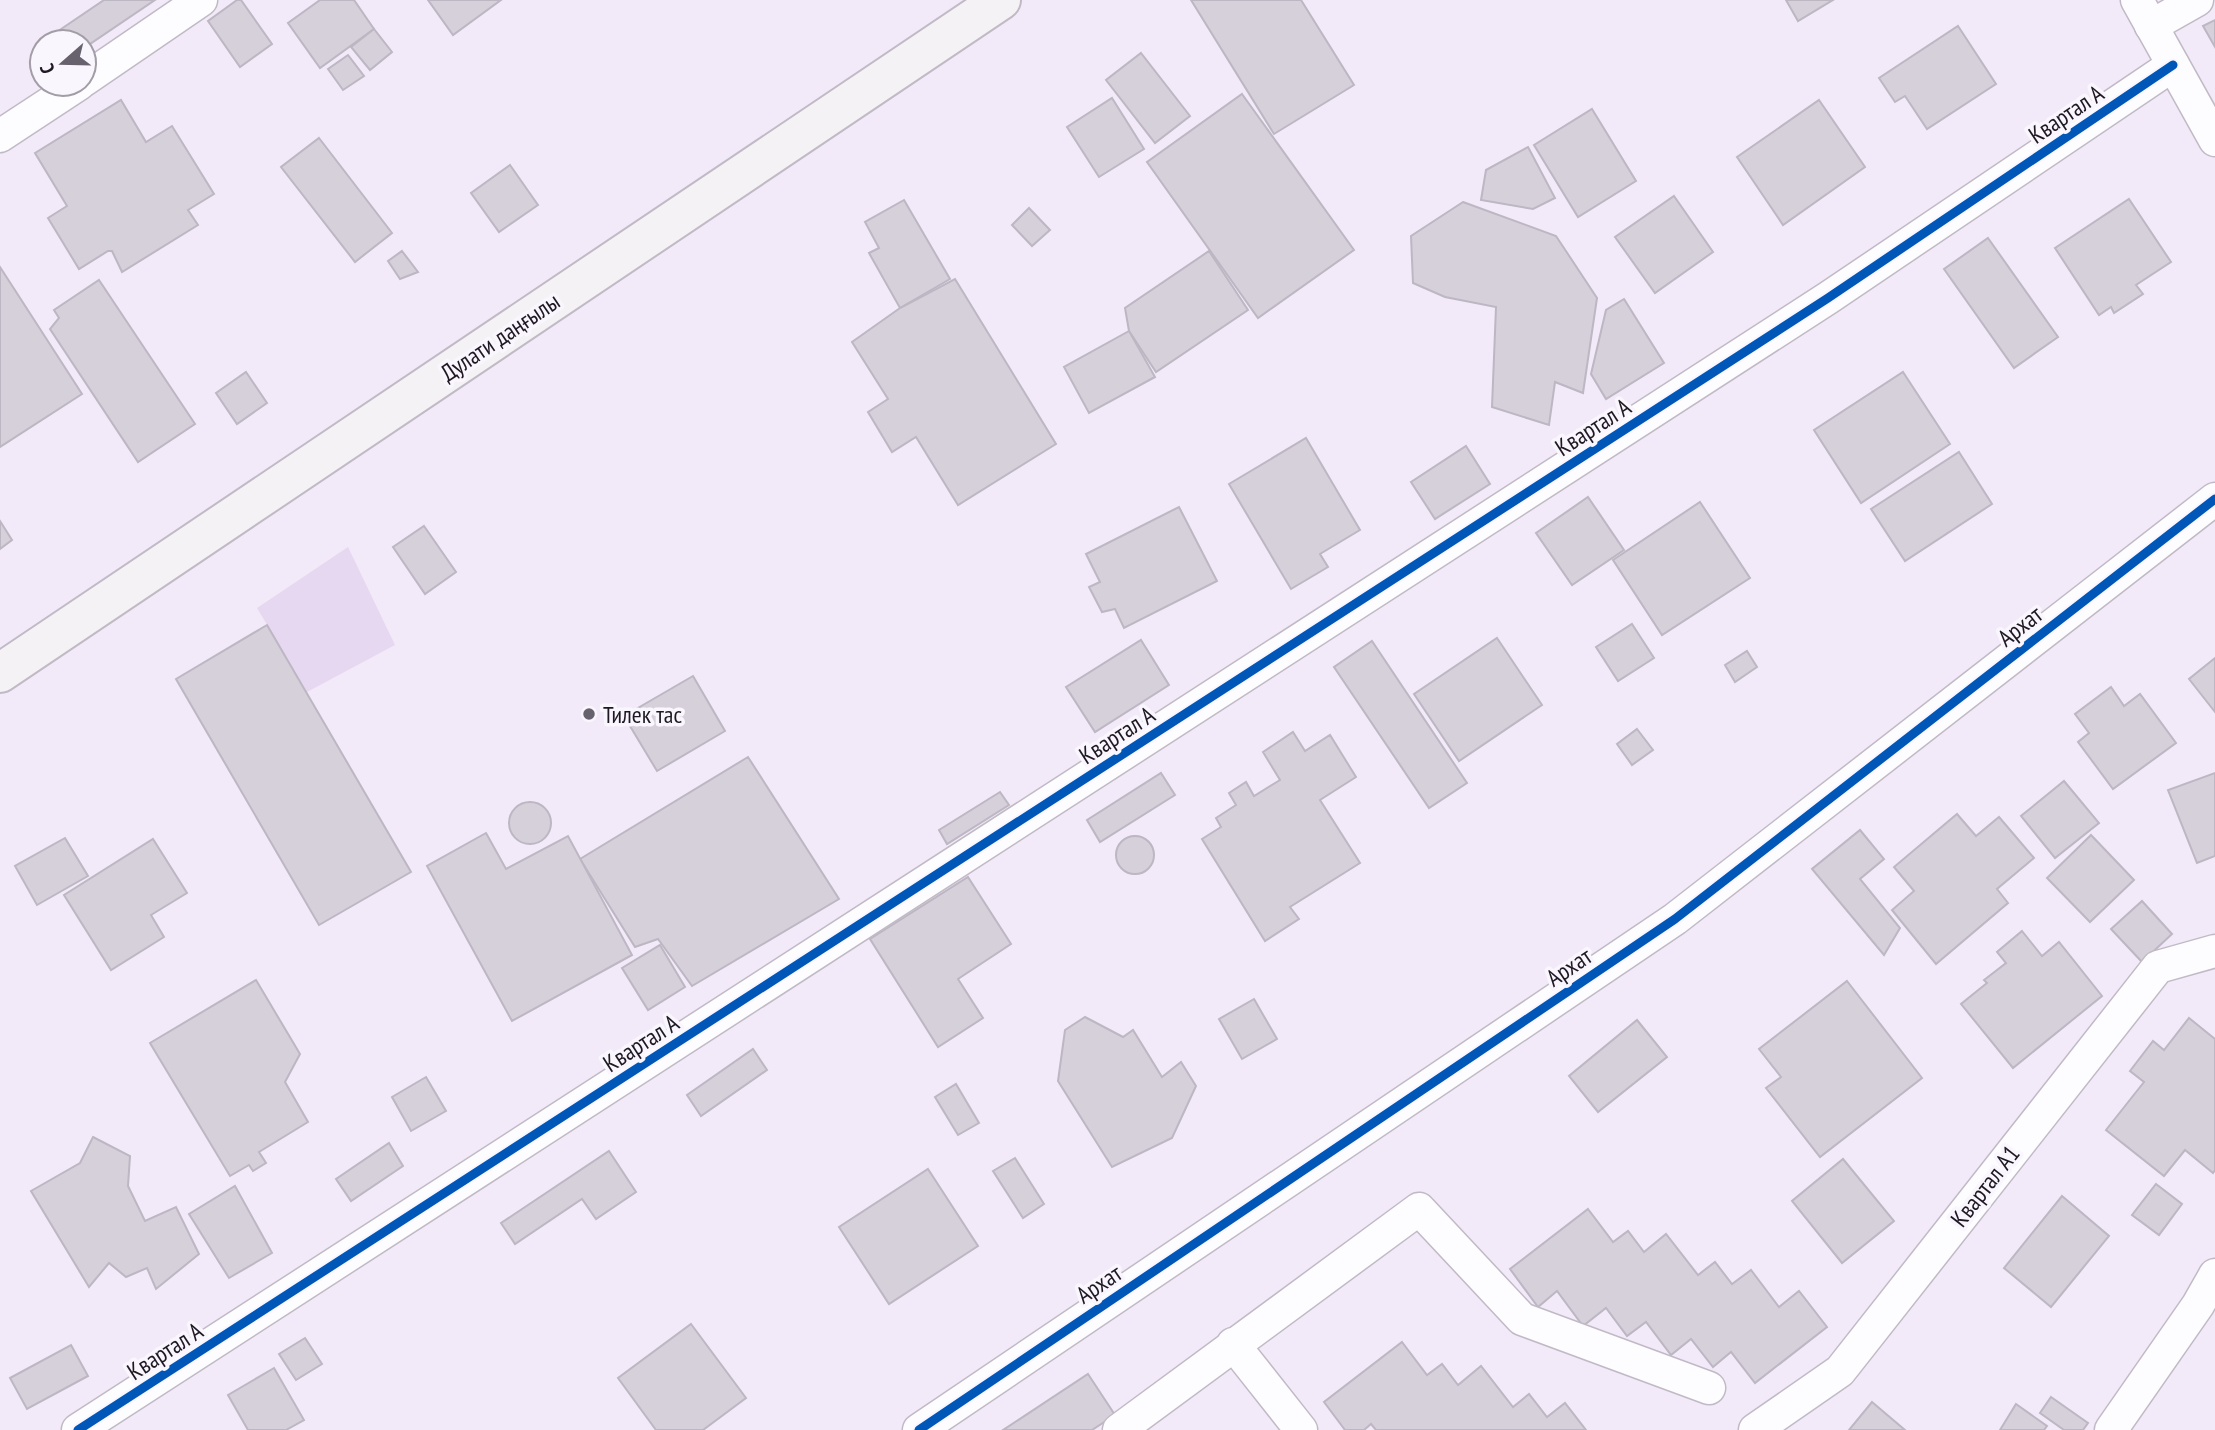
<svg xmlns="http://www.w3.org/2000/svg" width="2215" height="1430" font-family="'PT Sans Narrow',sans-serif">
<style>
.green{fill:#e7d8f2}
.building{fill:#d6d0db;stroke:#bdb6c3;stroke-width:2}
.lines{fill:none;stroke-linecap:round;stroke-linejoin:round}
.minor-casing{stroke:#c1bac6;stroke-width:35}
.secondary-casing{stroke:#c1bac6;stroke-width:42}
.minor{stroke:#fdfcfe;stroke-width:32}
.secondary{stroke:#f4f2f5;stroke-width:38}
.cycleway-casing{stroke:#faf6fd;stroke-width:13}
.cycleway{stroke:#0057b8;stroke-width:9}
.poi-dot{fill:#68626e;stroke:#faf6fd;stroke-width:2.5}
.labels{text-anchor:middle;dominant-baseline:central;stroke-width:7;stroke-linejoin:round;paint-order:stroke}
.street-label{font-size:24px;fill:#1e1823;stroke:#faf6fd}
.poi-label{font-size:24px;fill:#1e1823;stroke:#faf6fd;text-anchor:start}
</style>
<rect width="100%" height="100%" fill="#f2eaf8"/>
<polygon class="green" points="348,547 395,645 307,692 257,608"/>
<g class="building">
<polygon points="104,0 155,0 84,48 84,42 42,42"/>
<polygon points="237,0 241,0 272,44 240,67 208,21"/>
<polygon points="320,0 354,0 374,29 320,68 288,23"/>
<polygon points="428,0 501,0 453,35"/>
<polygon points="1191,0 1301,0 1354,85 1274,134"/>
<polygon points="1786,0 1833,0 1798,21"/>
<polygon points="2215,20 2215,47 2203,26"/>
<polygon points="1958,26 1996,84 1927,129 1905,96 1895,102 1879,78"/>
<polygon points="374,29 392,52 370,70 351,47"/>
<polygon points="1141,53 1190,116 1155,143 1106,80"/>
<polygon points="348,55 364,76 343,90 328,69"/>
<polygon points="1242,94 1354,250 1258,318 1147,162"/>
<polygon points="1112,98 1144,149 1099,177 1067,127"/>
<polygon points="121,100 146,142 172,126 214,194 188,210 198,225 122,272 112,251 108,251 79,269 48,218 67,206 35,153"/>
<polygon points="1819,100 1865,167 1783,225 1737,157"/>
<polygon points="1592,109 1636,181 1578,217 1534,145"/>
<polygon points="319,138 392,233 355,262 281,167"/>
<polygon points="1528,147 1555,198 1533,209 1481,200 1486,170"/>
<polygon points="510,165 538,205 499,232 471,193"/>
<polygon points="1674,196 1713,252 1655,293 1615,237"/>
<polygon points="2129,199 2171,262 2136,285 2143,294 2114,313 2111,307 2099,315 2055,248"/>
<polygon points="904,200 950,279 900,308 869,253 879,248 865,222"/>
<polygon points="1463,202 1556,236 1597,298 1583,393 1555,382 1549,425 1492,407 1496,307 1445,297 1413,283 1411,236"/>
<polygon points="1029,208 1050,230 1032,246 1012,225"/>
<polygon points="1988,238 2058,337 2014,368 1944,269"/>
<polygon points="402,251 418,272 400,279 388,261"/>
<polygon points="1209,251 1248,310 1156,372 1129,331 1125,308"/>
<polygon points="0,267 82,394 0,447"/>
<polygon points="955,279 1056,444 958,505 916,437 892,452 868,412 888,399 852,342 900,308"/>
<polygon points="99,280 195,424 138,462 50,329 59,318 54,310"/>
<polygon points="1624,299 1664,363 1606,399 1591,374 1606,310"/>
<polygon points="1129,331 1155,377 1089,413 1064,367"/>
<polygon points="246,372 267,403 237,424 216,393"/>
<polygon points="1903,372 1950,444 1861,503 1814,430"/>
<polygon points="1306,438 1360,530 1320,554 1328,567 1291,589 1229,484"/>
<polygon points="1466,446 1490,484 1435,519 1411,482"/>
<polygon points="1959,452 1992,504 1905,561 1871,509"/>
<polygon points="1588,497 1624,550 1572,585 1536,533"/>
<polygon points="1700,502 1750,578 1662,635 1613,560"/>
<polygon points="1179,507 1217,581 1124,628 1115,609 1102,612 1089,587 1100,582 1086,554"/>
<polygon points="0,521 12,540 0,549"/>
<polygon points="424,526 456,572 425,594 393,547"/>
<polygon points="1632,624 1654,658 1618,681 1596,647"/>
<polygon points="267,625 411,872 319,925 176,679"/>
<polygon points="1497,638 1542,705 1459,761 1414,694"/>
<polygon points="1141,640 1169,685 1095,732 1066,687"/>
<polygon points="1372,641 1467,783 1429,808 1334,667"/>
<polygon points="1747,651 1757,667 1735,682 1725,665"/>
<polygon points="2215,658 2215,712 2189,679"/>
<polygon points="693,676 725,731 657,771 624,716"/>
<polygon points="2111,687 2124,706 2140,694 2176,743 2113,789 2078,742 2089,733 2075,714"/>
<polygon points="1637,729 1653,750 1632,765 1617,744"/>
<polygon points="1293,732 1305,751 1330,735 1356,777 1320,800 1360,863 1290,907 1299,919 1265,941 1202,839 1221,827 1216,818 1236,805 1229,793 1246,782 1254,796 1280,780 1263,752"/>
<polygon points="748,757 839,899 692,986 658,939 635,947 580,859"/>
<polygon points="1161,773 1175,795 1100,842 1087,820"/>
<polygon points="2215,773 2215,856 2197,863 2168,790"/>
<polygon points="2064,781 2099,823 2055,858 2021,816"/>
<polygon points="1000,792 1009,805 947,844 939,830"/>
<circle cx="530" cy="823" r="21"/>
<polygon points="1957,814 1976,836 1999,817 2034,858 1997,889 2008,903 1936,964 1892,910 1914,891 1894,867"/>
<polygon points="1860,830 1884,859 1860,879 1900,928 1884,955 1812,869"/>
<polygon points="486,833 506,869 568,836 632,955 512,1021 427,866"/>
<polygon points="2091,835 2134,880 2090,922 2047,878"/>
<circle cx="1135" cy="855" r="19"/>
<polygon points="65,838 88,876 37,905 15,866"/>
<polygon points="153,839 187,893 151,915 164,937 111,970 64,895"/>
<polygon points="968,877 1011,944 958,979 983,1018 938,1047 870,939"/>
<polygon points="2142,901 2172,934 2142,962 2111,929"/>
<polygon points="2022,931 2042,956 2059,942 2102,996 2013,1068 1961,1004 1987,983 1984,980 2006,963 1997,952"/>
<polygon points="660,945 685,987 648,1010 622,968"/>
<polygon points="256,980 300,1054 285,1082 308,1122 259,1152 266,1163 253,1171 249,1165 230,1176 150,1043"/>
<polygon points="1847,981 1922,1078 1820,1157 1766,1088 1781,1077 1759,1049"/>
<polygon points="1254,999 1277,1039 1242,1059 1219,1019"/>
<polygon points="1085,1017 1123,1037 1133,1030 1162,1077 1181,1062 1196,1086 1172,1138 1112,1167 1058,1081 1065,1030"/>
<polygon points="2189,1018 2215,1039 2215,1170 2213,1173 2185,1150 2164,1176 2106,1130 2144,1082 2130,1071 2153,1041 2164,1050"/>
<polygon points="1637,1020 1667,1057 1598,1112 1569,1076"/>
<polygon points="753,1049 767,1070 701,1116 687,1095"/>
<polygon points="426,1077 446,1111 411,1131 392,1097"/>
<polygon points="956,1084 979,1123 958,1135 935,1097"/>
<polygon points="93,1137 130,1156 128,1186 145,1221 176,1207 199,1254 156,1289 147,1268 126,1277 109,1263 89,1287 31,1191 80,1163"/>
<polygon points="389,1143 403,1166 351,1201 336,1179"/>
<polygon points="609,1151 636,1192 596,1219 582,1199 515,1244 501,1223"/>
<polygon points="1015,1158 1044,1204 1023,1218 993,1171"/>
<polygon points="1843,1159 1894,1221 1842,1263 1792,1201"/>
<polygon points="928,1169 978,1246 889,1304 839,1227"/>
<polygon points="2156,1184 2182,1204 2159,1235 2132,1215"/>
<polygon points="235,1186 272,1253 229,1278 189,1214"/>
<polygon points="2062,1196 2109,1236 2051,1307 2004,1268"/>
<polygon points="1588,1209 1613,1242 1628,1231 1644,1252 1666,1234 1698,1275 1715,1262 1732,1284 1751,1270 1779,1307 1799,1291 1827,1327 1755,1383 1731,1352 1713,1367 1691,1339 1671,1355 1646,1322 1627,1336 1606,1308 1583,1326 1557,1291 1538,1307 1510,1269"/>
<polygon points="691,1324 746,1398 703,1430 656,1430 618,1378"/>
<polygon points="305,1338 322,1364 296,1380 279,1354"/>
<polygon points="1402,1342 1427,1375 1442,1364 1458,1385 1481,1366 1513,1407 1529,1394 1547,1417 1565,1403 1586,1430 1376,1430 1371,1424 1364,1430 1345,1430 1324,1402"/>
<polygon points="71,1345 88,1376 27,1409 10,1378"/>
<polygon points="274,1368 304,1420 286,1430 248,1430 228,1395"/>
<polygon points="1088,1374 1115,1415 1092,1430 1003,1430"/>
<polygon points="2051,1397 2088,1423 2083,1430 2064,1430 2040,1413"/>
<polygon points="1872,1402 1905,1430 1849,1430"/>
<polygon points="2016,1404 2047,1426 2044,1430 2000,1430"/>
</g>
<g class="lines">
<defs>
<g id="minor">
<polyline points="2137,0 2215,140"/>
<polyline points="2151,26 2197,0"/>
<polyline points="84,80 201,0"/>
<polyline points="0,136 79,84"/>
<polyline points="1233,1344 1301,1430"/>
<polyline points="78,1430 1828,298 2173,65"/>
<polyline points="919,1430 1675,919 2215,499"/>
<polyline points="1119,1430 1419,1209 1522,1319 1709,1388"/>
<polyline points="1755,1430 1840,1371 2158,967 2215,951"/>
<polyline points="2111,1430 2198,1305 2215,1275"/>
</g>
<polyline id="secondary" points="0,673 1001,0"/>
</defs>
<use href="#minor" class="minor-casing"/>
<use href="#secondary" class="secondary-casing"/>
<use href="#minor" class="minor"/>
<use href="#secondary" class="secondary"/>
<defs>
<g id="cycleway">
<polyline points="78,1430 1828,298 2173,65"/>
<polyline points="919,1430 1675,919 2215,499"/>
</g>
</defs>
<use href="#cycleway" class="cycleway-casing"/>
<use href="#cycleway" class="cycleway"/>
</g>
<circle class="poi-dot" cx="589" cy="714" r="7"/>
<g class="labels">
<g class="street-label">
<text transform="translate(2066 114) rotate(-34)">Квартал А</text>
<text transform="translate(500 337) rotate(-34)">Дулати даңғылы</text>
<text transform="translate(1593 427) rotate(-33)">Квартал А</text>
<text transform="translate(2020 626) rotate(-38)">Архат</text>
<text transform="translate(1117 735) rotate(-33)">Квартал А</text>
<text transform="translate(1569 967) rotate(-34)">Архат</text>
<text transform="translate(641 1043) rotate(-33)">Квартал А</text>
<text transform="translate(1985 1186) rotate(-52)">Квартал А1</text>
<text transform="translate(1099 1284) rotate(-34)">Архат</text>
<text transform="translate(165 1351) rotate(-33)">Квартал А</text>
</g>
<g class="poi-label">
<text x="603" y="714">Тилек тас</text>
</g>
</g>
<g transform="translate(63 63) rotate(250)"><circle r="33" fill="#faf6fd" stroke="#a29da6" stroke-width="2"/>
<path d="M0-5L12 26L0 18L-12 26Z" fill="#68626e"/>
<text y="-10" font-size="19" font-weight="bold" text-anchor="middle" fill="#1e1823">С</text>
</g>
</svg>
